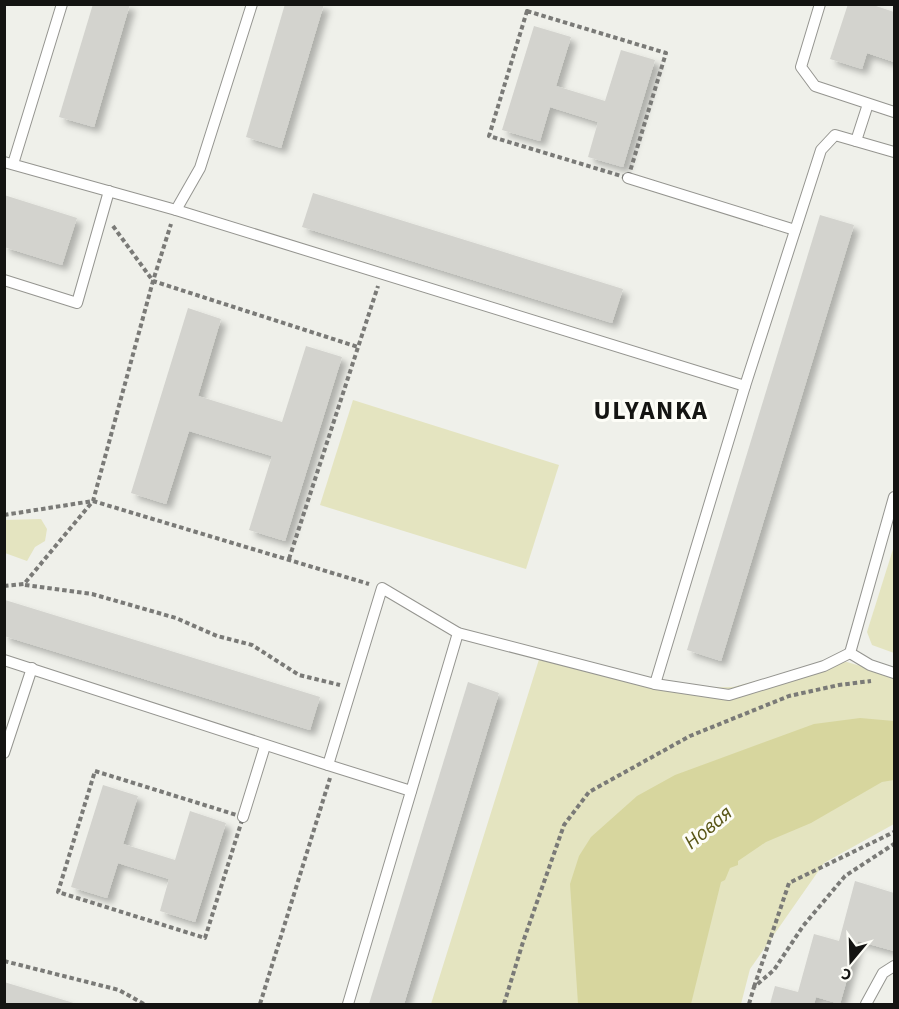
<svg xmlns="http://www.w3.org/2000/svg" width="899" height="1009" font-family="'Source Sans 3',sans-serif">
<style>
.green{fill:#e4e4c0}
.water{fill:#d7d69e}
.building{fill:#d3d3ce;filter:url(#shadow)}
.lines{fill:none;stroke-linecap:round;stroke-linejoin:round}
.service-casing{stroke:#959590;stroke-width:12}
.path{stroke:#7a7a77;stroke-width:4;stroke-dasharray:4.5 3;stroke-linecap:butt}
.service{stroke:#fff;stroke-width:10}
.labels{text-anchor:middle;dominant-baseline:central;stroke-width:6;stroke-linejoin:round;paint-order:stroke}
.water-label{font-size:21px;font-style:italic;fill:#5a5718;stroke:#fdfdf7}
.district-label{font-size:26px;font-weight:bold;letter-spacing:1.5px;fill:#141412;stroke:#fdfdf7}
</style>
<defs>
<filter id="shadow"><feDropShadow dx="5.5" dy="5.5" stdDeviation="3" flood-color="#0004"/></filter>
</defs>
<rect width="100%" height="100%" fill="#eff0ea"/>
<g class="green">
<polygon points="353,400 559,465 526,569 320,505"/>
<polygon points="41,519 47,529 45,541 35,547 27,561 5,553 5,520"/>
<polygon points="894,546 894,653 872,645 867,632"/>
<polygon points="541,653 687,688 733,687 816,665 847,662 894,676 894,824 824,863 750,969 741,1004 431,1004"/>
</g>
<polygon class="water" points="860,718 894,721 894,780 882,782 811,823 766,842 738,861 738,865 730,868 725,880 721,882 691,1004 578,1004 570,884 579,856 591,837 637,796 675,775 814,724"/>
<g class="building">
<polygon points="93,4 130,4 94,127 59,117"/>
<polygon points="285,4 324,4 281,148 246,137"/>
<polygon points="848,4 870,4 894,12 894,62 867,53 862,69 830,59"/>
<polygon points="534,26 571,37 556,86 605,101 621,50 655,60 623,167 588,157 598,122 550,107 540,141 502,130"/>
<polygon points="313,193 623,289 612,323 302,227"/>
<polygon points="4,195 77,218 62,265 4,247"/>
<polygon points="820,215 854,225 721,661 687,650"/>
<polygon points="188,308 221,319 198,396 282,422 306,346 342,357 285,541 249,530 272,456 189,431 166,504 131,493"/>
<polygon points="5,600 320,697 310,730 4,636"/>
<polygon points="468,682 499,693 404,1004 369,1004"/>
<polygon points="103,785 138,796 123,844 175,860 190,811 226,823 195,922 160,911 169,879 118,863 107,898 71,887"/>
<polygon points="855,881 894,893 894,951 858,941 840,1004 816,997 814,1004 770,1004 775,986 798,992 814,934 839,941"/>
<polygon points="4,982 77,1004 4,1004"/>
</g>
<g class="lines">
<defs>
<g id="service">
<polyline points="820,4 801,67 815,86 894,112"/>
<polyline points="856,141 868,104"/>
<polyline points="4,162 176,210 200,168 252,4"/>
<polyline points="13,164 62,4"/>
<polyline points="628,178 795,230"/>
<polyline points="176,210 745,386"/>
<polyline points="4,280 77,303 109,191"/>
<polyline points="894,497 850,653 870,665 894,673"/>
<polyline points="4,660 328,765 382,588 458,633 655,684 745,386 821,150 835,135 894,152"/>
<polyline points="655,684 729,695 824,666 850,653"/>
<polyline points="4,753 32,668"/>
<polyline points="328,765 411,791"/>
<polyline points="243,817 265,746"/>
<polyline points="348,1004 458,633"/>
<polyline points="866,1004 883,973 894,966"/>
</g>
</defs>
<use href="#service" class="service-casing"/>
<g class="path">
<polygon points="527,11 666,53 628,178 489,136"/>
<polyline points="113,226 153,281 358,347"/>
<polyline points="4,515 93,501 369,584"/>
<polyline points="289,559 378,286"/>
<polyline points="25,585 92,594 176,618 217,636 252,645 299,675 340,685"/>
<polyline points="4,586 24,584 93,501 153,281 171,224"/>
<polygon points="95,771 243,817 205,938 58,892"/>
<polyline points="4,961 119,990 144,1004"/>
<polyline points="754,987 789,883 894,832"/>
<polyline points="260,1004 330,778"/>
<polyline points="504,1004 523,942 564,825 589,792 690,736 789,696 839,685 871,681"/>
<polyline points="749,1004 754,987 774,970 803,926 845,876 894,844"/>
</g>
<use href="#service" class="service"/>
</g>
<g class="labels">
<g class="water-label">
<text transform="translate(708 827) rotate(-40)">Новая</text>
</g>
<g class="district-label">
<text x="651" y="410">ULYANKA</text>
</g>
</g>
<rect width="899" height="1009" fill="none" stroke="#141412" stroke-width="12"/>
<g transform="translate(851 961) rotate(199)" stroke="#fdfdf7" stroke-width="4.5" paint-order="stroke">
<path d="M0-4.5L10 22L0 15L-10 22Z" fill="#141412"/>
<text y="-9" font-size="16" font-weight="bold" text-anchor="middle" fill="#141412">С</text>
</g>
</svg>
